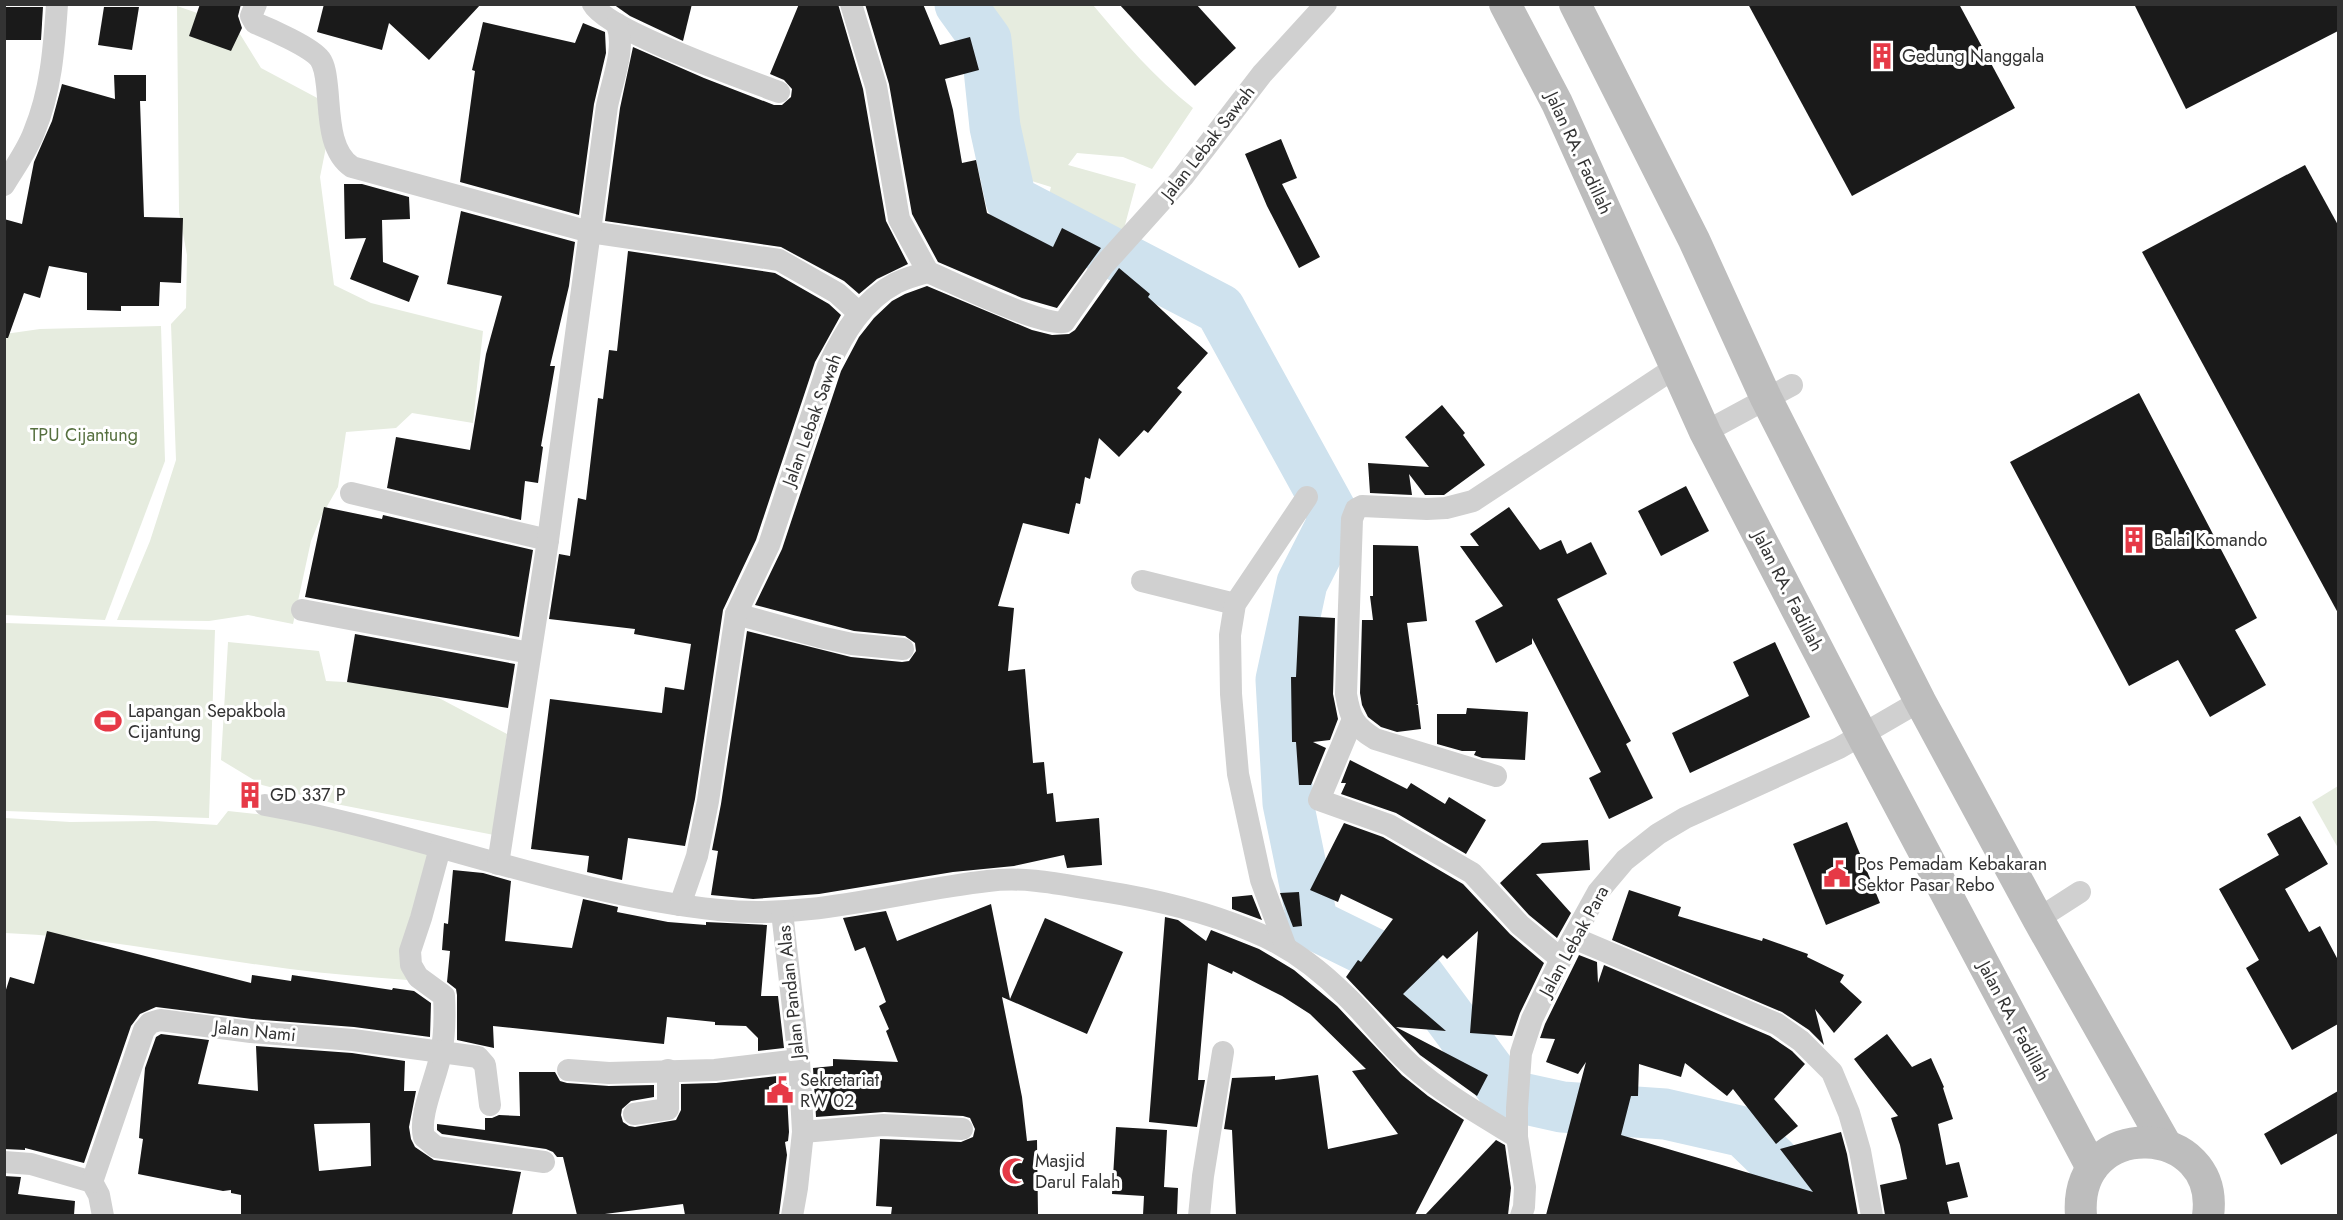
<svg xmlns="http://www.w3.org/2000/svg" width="2343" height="1220" font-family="Jost,sans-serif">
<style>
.green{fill:#e6ecdf}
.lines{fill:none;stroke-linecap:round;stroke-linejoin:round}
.river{stroke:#cfe2ee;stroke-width:51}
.building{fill:#1a1a1a;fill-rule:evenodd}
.street{stroke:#d0d0d0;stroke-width:22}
.secondary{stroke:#bdbdbd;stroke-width:32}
.labels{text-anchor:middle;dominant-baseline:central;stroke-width:6;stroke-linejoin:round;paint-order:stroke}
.poi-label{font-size:18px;fill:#333;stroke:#fff;text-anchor:start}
.street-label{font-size:18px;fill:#333;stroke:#fff}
.park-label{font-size:18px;fill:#56703f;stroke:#fff}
</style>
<rect width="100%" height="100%" fill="#fff"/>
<g class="green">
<path d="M980,5H1093C1124,42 1155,78 1193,108L1152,169L1123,157L1077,153L1068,165L1136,184L1122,236L1044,214L1051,187L1022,178L1017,161L1015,77L1000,50Z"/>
<polygon points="177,6 235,26 261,68 321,100 331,122 320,177 334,285 371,303 483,331 473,423 412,413 396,428 346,432 338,487 321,517 311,541 293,624 248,615 209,621 117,620 150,541 176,460 171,324 186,308 187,255 179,212"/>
<polygon points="161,326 165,461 105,620 5,615 5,334 40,329"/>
<polygon points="5,623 215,630 209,818 5,811"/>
<polygon points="228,642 319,651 326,681 381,684 439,698 507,734 494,835 336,804 262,785 221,760"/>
<polygon points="2338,786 2338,848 2312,802"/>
<path d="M228,811L285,817L432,850L408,980C369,977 329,974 290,969C195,957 100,937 5,933V818L70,822L155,821L217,825Z"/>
</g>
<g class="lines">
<polyline class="river" points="960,4 986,40 995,127 1011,200 1220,309 1335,518 1302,583 1281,680 1288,803 1313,924 1419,976 1507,1095 1562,1107 1665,1114 1744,1132 1774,1161 1788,1195 1788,1216"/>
</g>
<g class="building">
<polygon points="200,4 241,4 238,16 242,28 231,51 189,36"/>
<polygon points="324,4 481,4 429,60 389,23 382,50 317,32"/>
<polygon points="613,4 692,4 683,41 630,16"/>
<polygon points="799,4 838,4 863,89 886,221 908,264 877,279 859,294 844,281 781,247 605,221 620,108 633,47 704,78 774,105 782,105 791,97 792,89 784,80 770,74"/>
<polygon points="865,4 923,4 940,45 970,37 979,70 945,79 953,110 962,163 976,160 987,213 1053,247 1062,228 1101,248 1057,308 1022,298 938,262 912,214 889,84"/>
<polygon points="1119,4 1196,4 1236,48 1195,86"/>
<polygon points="1748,4 1959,4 2015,108 1852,196"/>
<polygon points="2134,4 2338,4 2338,31 2186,109"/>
<polygon points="4,7 43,7 41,40 4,40"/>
<polygon points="104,7 139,7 132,50 98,45"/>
<polygon points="483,22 575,43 583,23 605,32 606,53 594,104 579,215 460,182 475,71 472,70"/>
<polygon points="114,75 146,75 146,101 140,101 144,217 183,218 181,283 160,282 159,306 121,306 121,311 87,310 87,273 49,266 40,298 24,293 8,338 4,338 4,219 22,224 34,162 52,121 62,84 115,99"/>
<polygon points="1281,139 1297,178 1282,184 1320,257 1299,268 1267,206 1245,154"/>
<polygon points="2305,165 2338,225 2338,613 2142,252"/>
<polygon points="344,184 362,184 409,197 410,219 382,220 383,262 419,276 409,302 350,279 366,238 345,239"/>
<polygon points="461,211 575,242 569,286 550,366 555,366 541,446 543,447 538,483 525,481 521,520 387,488 396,437 470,450 486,354 502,296 447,284"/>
<polygon points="628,251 775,273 829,304 841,315 815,362 756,540 723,610 695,799 685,846 628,838 622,880 587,872 589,856 531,849 550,699 662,713 665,687 684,690 691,644 634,634 635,629 549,619 559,554 570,556 578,498 586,500 598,398 603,399 609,350 617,351"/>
<polygon points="1119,268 1150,294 1148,297 1208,353 1177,388 1182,392 1148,433 1144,430 1119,457 1099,438 1090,479 1085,477 1080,504 1076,503 1069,534 1023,523 998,606 1014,608 1008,671 1025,669 1033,763 1044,762 1047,794 1053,793 1056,822 1099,818 1102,865 1067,868 1064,855 1014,866 953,872 819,894 753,899 711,895 718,851 712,850 721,804 747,631 851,657 902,662 909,661 916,651 915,643 905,636 854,631 755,605 782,549 841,371 859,337 874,318 892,301 905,294 927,286 1032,330 1052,335 1069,334 1075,330"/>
<polygon points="2139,393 2257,618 2235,630 2266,685 2210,717 2178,660 2129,686 2010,462"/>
<polygon points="1442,405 1465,433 1463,435 1485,465 1444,495 1425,495 1409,474 1412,495 1370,493 1368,463 1429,467 1405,437"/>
<polygon points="1686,486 1709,531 1661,556 1638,511"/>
<polygon points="324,507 382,519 383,515 533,550 519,637 305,597"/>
<polygon points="1509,507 1540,550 1561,540 1567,554 1591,542 1607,574 1557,599 1631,741 1626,744 1653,798 1609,819 1589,778 1601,772 1532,638 1532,644 1496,663 1475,621 1503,606 1460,546 1479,546 1470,534"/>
<polygon points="1373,545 1418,546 1427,621 1407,623 1418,704 1416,705 1418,705 1421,729 1397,732 1381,727 1368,717 1362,705 1360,693 1362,620 1373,620 1370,596 1373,596"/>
<polygon points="1299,616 1335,618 1333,694 1338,719 1330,740 1313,742 1326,748 1311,785 1299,785 1296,742 1292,742 1291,677 1296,677"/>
<polygon points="355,634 515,664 508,708 347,682"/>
<polygon points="1775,642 1810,717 1690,773 1672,733 1749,696 1733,662"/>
<polygon points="1467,708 1528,712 1525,760 1482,758 1474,755 1476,751 1462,751 1437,744 1437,714 1466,714"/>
<polygon points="1350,760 1407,789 1411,783 1445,804 1449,797 1486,820 1466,854 1396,813 1341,794 1346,783 1341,783"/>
<polygon points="2300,816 2328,864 2285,889 2309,932 2320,926 2338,960 2338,1024 2292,1050 2246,968 2259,960 2219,889 2279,855 2267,834"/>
<polygon points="1847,822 1880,903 1826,925 1793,844"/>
<polygon points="1344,823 1383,837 1463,884 1510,934 1544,963 1520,1013 1512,1036 1470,1033 1478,931 1447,959 1443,955 1403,994 1446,1031 1396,1027 1488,1075 1477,1096 1420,1055 1346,977 1358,960 1361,962 1393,919 1341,894 1338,902 1310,890"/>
<polygon points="1588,840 1590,870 1536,874 1571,913 1557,938 1529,915 1500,883 1542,843"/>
<polygon points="453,870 483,873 511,881 505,941 572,948 583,899 618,907 617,912 668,922 706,925 706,922 767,925 761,996 778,996 784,1048 758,1051 758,1038 746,1026 715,1025 715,1022 667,1017 664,1044 493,1026 494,1048 457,1040 457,995 456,989 447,982 450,951 442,950 444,923 448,924"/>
<polygon points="1629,890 1681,907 1678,916 1762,941 1763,938 1808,954 1807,957 1844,975 1840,982 1862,1002 1834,1033 1815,1009 1824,1045 1809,1030 1782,1012 1612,940"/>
<polygon points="1299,892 1302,926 1293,927 1280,893"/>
<polygon points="1252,895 1262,920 1232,909 1232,897"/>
<polygon points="991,904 1010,999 1045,918 1123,952 1087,1034 1002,997 1022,1097 1027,1141 1037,1140 1038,1215 891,1215 892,1207 876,1206 880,1139 961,1142 973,1137 975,1129 970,1118 963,1116 884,1112 816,1117 813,1068 833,1066 833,1059 898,1062 886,1031 889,1029 879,1006 886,1002 865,947 855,951 843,918 886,911 897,941"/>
<polygon points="1165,917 1178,920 1206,941 1211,930 1259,949 1294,970 1337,1006 1402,1075 1428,1096 1464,1120 1415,1215 1236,1215 1232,1130 1224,1129 1232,1078 1275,1076 1275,1080 1318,1075 1328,1149 1398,1134 1352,1071 1366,1069 1310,1014 1282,996 1233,971 1232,974 1208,963 1198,1080 1205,1080 1197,1127 1149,1122"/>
<polygon points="47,931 251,983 252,975 291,981 292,975 392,990 393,988 414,991 431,1003 430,1037 354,1027 252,1019 156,1007 140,1014 131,1026 84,1163 25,1148 25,1150 4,1149 4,996 10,977 34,984"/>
<polygon points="1579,955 1597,962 1598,983 1604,965 1770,1036 1792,1051 1805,1064 1774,1099 1798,1126 1776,1144 1733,1089 1727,1096 1685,1063 1681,1077 1639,1064 1638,1096 1631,1096 1621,1135 1813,1192 1780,1149 1841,1132 1847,1154 1858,1215 1546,1215 1586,1062 1578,1074 1546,1062 1555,1039 1540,1038 1545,1024"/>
<path d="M161,1034L209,1040L198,1084L258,1091L256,1046L352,1053L405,1061L404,1091H416L409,1127L411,1139L415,1147L434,1160L521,1172L512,1215H241V1195L231,1193V1190L223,1191L138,1174L143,1139L139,1138L145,1068L156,1037ZM370,1123L371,1166L319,1171L314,1124Z"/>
<polygon points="1887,1034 1912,1067 1931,1058 1944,1087 1943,1088 1953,1119 1938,1124 1946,1165 1959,1162 1968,1197 1947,1202 1950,1215 1885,1215 1880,1185 1907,1179 1900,1145 1891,1118 1898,1116 1854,1059"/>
<polygon points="519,1072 555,1072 560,1081 567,1083 609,1086 654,1085 654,1097 631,1101 622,1109 621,1115 623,1122 629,1126 635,1127 676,1120 681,1110 681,1084 716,1083 786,1075 789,1132 788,1141 785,1142 787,1155 779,1215 685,1215 683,1204 597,1215 577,1215 563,1157 557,1157 553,1152 546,1149 442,1134 437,1130 437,1124 485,1130 485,1118 492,1118 499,1115 520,1116"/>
<polygon points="2338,1091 2338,1133 2281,1165 2264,1134"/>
<polygon points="1116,1127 1167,1130 1164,1187 1178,1188 1177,1215 1143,1215 1144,1196 1112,1194"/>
<polygon points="1496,1140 1505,1145 1511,1188 1508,1215 1425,1215"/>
<polygon points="4,1176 21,1177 18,1194 75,1201 74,1215 4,1215"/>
</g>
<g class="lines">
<g class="street">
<path d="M256,4L251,16L255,23C270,29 311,47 320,59C325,66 326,77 327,86C330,112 328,151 352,167L590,232L779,260L837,293L859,313"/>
<path d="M593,4C607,31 745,79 779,92"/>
<polyline points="851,4 876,86 899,219 928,272"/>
<path d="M4,185C14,168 27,151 34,132C51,91 54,49 57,4"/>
<polyline points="1705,432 1792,385"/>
<polyline points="351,493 548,540"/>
<polyline points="1142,581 1235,604"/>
<polyline points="302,610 530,653"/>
<polyline points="736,614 820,637 852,644 903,649"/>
<polyline points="1353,719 1319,800 1389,825 1472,873 1520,925 1561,959"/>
<path d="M1496,776L1375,739C1354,726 1350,718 1346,694L1352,519L1356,509L1362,506L1427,509L1446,508L1473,501L1676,367"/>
<path d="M265,805C418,832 564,894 719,910C809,920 899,891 988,881C1027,876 1064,885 1102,891C1153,899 1204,911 1252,931C1287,945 1319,969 1346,996C1369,1018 1387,1044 1411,1065C1442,1093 1481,1115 1517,1137"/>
<path d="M440,848L421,918L410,951L411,965L418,977L444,996C445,1015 445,1035 441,1053C437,1077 418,1115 424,1137L436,1147L544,1162"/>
<path d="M498,864L548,540L607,106C612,81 626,49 617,24"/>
<path d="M680,905L697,856L708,801L736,614L769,545L828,366C844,333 862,301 896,283C906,278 917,275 928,272C954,283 1041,326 1064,322L1103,266L1183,177L1262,74L1326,4"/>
<polyline points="782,912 799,1060 803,1132 797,1188 792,1216"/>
<polyline points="2038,919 2080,892"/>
<polyline points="1574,938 1777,1024 1801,1041 1832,1072 1849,1113 1860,1151 1872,1216"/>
<polyline points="1285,945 1261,880 1238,774 1231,694 1230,635 1235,604 1307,497"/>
<polyline points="568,1070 609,1073 715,1070 799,1060"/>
<polyline points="634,1114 668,1109 668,1070"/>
<polyline points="803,1132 883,1125 962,1129"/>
<polyline points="4,1162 31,1164 92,1182 99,1195 103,1216"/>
<polyline points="92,1182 144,1030 150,1023 160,1020 251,1032 353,1040 478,1057 485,1065 490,1105"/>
<polyline points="1199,1216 1203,1176 1223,1052"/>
<polyline points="1521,1216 1524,1207 1525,1187 1517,1137 1517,1108 1521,1053 1532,1019 1561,959 1598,892 1625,860 1658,834 1685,818 1839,748 1920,701"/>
</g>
<g class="secondary">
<polyline points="1505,4 1557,103 1705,432 1862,735 2092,1168"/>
<polyline points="1575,4 1694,240 1766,398 1920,701 2038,919 2166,1145"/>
<path d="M2081,1216C2073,1114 2221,1122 2208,1216"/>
</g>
</g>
<defs>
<symbol id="building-bare" viewBox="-9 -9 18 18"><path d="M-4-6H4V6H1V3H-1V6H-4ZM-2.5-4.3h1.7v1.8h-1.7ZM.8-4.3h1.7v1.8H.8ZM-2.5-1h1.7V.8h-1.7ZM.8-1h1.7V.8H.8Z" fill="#e63946" stroke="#fff" stroke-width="2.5" paint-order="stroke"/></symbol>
<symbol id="stadium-bare" viewBox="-9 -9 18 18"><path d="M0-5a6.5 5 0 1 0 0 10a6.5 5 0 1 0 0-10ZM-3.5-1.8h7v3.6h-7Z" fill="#e63946" stroke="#fff" stroke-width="2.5" paint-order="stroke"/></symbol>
<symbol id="civic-bare" viewBox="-9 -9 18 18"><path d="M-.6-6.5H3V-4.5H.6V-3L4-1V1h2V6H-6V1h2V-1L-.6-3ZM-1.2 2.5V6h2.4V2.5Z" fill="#e63946" stroke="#fff" stroke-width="2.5" paint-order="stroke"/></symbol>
<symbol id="mosque-bare" viewBox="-9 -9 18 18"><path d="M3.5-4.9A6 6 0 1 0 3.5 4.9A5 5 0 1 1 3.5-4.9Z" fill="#e63946" stroke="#fff" stroke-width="2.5" paint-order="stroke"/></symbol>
</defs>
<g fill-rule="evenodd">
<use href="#building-bare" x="1863" y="37" width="38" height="38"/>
<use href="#building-bare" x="2115" y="521" width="38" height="38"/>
<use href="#stadium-bare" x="89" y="702" width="38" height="38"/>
<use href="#building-bare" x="231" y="776" width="38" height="38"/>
<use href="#civic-bare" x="1818" y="855" width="38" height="38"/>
<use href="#civic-bare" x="761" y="1071" width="38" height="38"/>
<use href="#mosque-bare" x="996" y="1152" width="38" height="38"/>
</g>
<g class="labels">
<g class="poi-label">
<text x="1902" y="56">Gedung Nanggala</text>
<text x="2154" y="540">Balai Komando</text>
<text x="128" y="711">Lapangan Sepakbola<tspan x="128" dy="21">Cijantung</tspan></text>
<text x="270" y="795">GD 337 P</text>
<text x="1857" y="864">Pos Pemadam Kebakaran<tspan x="1857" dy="21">Sektor Pasar Rebo</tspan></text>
<text x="800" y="1080">Sekretariat<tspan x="800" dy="21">RW 02</tspan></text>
<text x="1035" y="1161">Masjid<tspan x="1035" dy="21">Darul Falah</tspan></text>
</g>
<g class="street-label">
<text transform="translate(1208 143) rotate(-52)">Jalan Lebak Sawah</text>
<text transform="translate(1579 153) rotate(65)">Jalan RA. Fadillah</text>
<text transform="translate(812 420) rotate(-70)">Jalan Lebak Sawah</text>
<text transform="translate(1788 591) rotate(63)">Jalan RA. Fadillah</text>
<text transform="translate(1574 941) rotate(-61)">Jalan Lebak Para</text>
<text transform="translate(791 992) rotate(-96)">Jalan Pandan Alas</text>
<text transform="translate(2014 1021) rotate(62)">Jalan RA. Fadillah</text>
<text transform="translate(255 1031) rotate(6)">Jalan Nami</text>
</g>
<g class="park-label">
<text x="84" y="435">TPU Cijantung</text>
</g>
</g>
<rect width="2343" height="1220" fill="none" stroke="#333333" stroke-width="12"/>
</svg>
